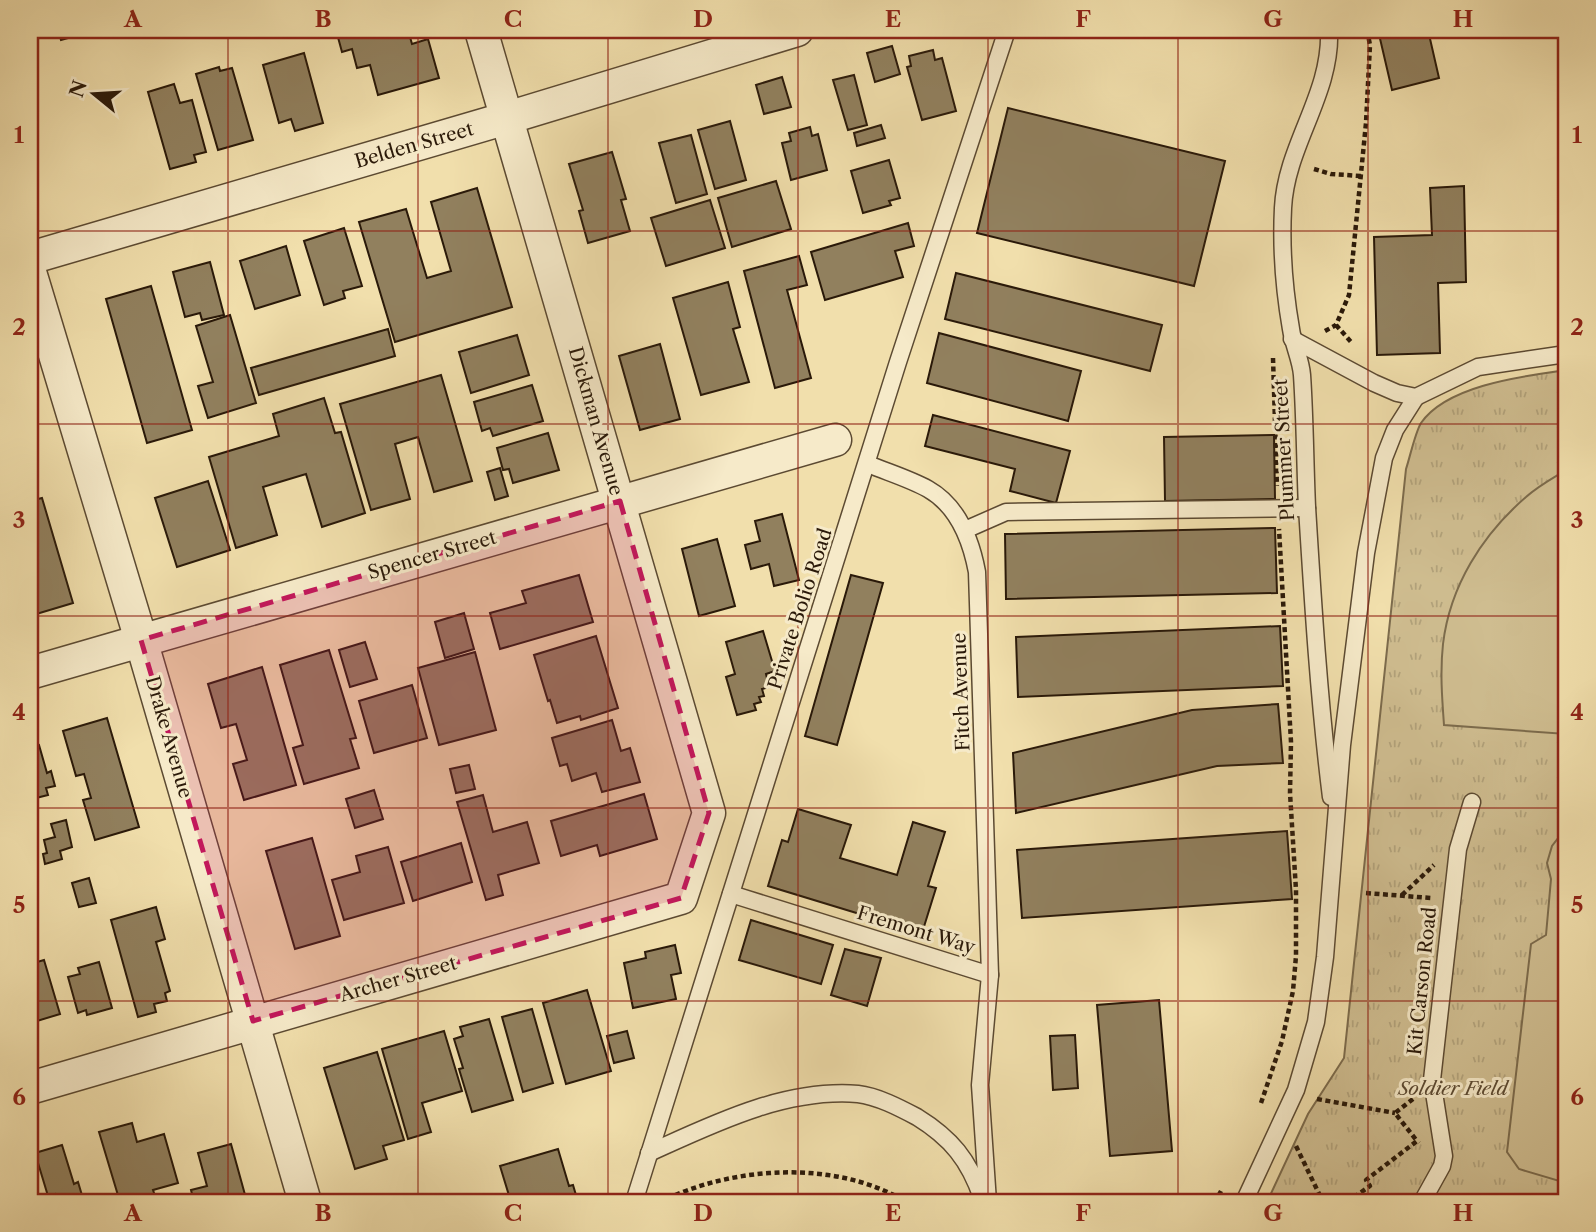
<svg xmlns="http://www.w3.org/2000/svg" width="1596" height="1232" font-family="'Libre Caslon Text',serif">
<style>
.park{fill:url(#park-tufts);stroke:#7c6b4c;stroke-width:2}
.garden{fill:#cfbd90;stroke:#7c6b4c;stroke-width:2}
.building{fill:#91805e;stroke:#2a1909;stroke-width:2}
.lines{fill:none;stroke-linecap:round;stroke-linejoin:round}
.service-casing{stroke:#5c4a32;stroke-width:19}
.minor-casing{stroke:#5c4a32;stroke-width:35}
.path{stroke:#2a1909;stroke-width:4.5;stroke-dasharray:5 3.5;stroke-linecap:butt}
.service{stroke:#f6eac9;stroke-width:16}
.minor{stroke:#f6eac9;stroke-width:32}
.marked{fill:#c2185b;fill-opacity:0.2;stroke:#c2185b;stroke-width:5;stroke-dasharray:14 9;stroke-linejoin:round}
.grid{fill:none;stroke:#8f2418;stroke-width:2;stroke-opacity:0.55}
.labels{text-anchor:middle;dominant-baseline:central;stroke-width:6;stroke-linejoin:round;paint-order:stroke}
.street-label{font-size:19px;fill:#2a1909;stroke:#f6eac9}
.park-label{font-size:19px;font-style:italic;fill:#5c4a32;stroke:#f6eac9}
.neatline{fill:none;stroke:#8f2418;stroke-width:2.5}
.grid-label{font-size:23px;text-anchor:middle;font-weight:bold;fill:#8f2418}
</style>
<defs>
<pattern id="park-tufts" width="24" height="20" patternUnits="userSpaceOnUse" patternTransform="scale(1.75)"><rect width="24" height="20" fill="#cfbd90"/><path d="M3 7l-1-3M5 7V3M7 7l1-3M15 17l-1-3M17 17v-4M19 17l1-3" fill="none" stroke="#b2a27b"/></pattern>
</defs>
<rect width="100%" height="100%" fill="#f1dfac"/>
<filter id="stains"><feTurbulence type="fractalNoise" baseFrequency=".00286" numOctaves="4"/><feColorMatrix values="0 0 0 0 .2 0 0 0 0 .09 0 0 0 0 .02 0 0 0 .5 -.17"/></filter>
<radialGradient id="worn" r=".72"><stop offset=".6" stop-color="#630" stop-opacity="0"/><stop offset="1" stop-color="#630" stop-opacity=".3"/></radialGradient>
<path class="park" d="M1566,370V1202H1267L1308,1114L1344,1058L1406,469C1410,457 1415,433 1421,423C1447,385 1524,376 1566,370Z"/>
<g class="garden">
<path d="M1566,470V734L1444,725C1442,698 1440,671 1443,644C1450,586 1482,535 1526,497C1538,486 1553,478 1566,470Z"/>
<polygon points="1566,828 1566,1183 1519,1169 1507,1152 1531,944 1546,935 1551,879 1547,863 1552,846"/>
</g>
<g class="building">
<polygon points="58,30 73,30 75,36 61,40"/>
<polygon points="336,30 408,30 412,44 428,39 439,78 378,95 370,65 357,68 352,49 342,52"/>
<polygon points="1378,30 1428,30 1439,78 1392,90"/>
<polygon points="892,46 900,74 875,82 867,53"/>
<polygon points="933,50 935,60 942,58 956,111 922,120 907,67 911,66 909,56"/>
<polygon points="304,53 323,123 295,131 291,119 279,123 263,65"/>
<polygon points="219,67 220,71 232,68 253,140 218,150 196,74"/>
<polygon points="854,75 867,125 848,130 833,80"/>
<polygon points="782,77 791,107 764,114 756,85"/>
<polygon points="174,84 180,103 192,100 206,152 194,155 196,162 170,169 148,92"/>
<polygon points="1008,108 1225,161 1194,286 977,233"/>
<polygon points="730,121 746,180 715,189 698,130"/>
<polygon points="881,125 885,138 857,146 854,133"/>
<polygon points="810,127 812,136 818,134 827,170 791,180 782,143 791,141 789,133"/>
<polygon points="691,135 707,194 676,203 659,143"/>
<polygon points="612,152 626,199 621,200 630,231 588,243 579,211 583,210 569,164"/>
<polygon points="889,160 900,198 889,201 891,205 863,213 851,171"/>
<polygon points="776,181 791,229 732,247 718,198"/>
<polygon points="1464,186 1466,282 1438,283 1440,353 1377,355 1374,237 1432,235 1430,188"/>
<polygon points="477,188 512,307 395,342 359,222 406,209 427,278 451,271 431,202"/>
<polygon points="710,200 725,248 666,266 651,218"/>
<polygon points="908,223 914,246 895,251 903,277 825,300 811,252"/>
<polygon points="344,228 362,286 343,291 345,298 324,305 304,241"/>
<polygon points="286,246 300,295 255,309 240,261"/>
<polygon points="799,256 807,285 787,290 811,378 775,388 744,271"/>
<polygon points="210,262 224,315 202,320 200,313 185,317 173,272"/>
<polygon points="956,273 1162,325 1150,371 945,319"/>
<polygon points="728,282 740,327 733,329 749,382 701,395 673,298"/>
<polygon points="151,286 192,430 147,443 106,299"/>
<polygon points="230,315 256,403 208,418 198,386 213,382 196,326"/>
<polygon points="388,329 395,356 259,395 251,368"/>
<polygon points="939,333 1081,371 1068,421 927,383"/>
<polygon points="517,335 529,375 471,393 459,352"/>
<polygon points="660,344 680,419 640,430 619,356"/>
<polygon points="441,375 472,481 434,492 418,437 395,444 410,499 371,510 340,404"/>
<polygon points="532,385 543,421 493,436 490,428 482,431 474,402"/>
<polygon points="324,398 335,433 341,432 365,513 322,527 306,474 263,487 277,535 236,548 209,457 279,436 273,414"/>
<polygon points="933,415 1070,451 1056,503 1010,491 1015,469 925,446"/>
<polygon points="548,433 559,470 513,483 509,469 503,470 497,448"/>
<polygon points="1274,435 1275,499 1165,501 1164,437"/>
<polygon points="500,468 508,496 495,500 487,472"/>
<polygon points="208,481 230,550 177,567 155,498"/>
<polygon points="42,498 73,603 33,615 30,604 30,501"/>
<polygon points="782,514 799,580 774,586 769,564 751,569 745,545 760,541 755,521"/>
<polygon points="1275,528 1277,593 1006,599 1005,534"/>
<polygon points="717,539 735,606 699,616 682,549"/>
<polygon points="579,575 593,622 500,649 490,613 526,603 522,591"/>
<polygon points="851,575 883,583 837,745 805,736"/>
<polygon points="464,613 474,649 445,658 435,622"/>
<polygon points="1280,626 1283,686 1018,697 1016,637"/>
<polygon points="763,631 775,671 766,674 769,687 762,689 764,696 759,697 761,702 754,704 756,710 737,715 726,677 735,674 726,642"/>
<polygon points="596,636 618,708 581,720 580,716 557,723 550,700 548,701 534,655"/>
<polygon points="365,642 377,679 350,687 339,650"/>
<polygon points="329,650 356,738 350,739 359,768 304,784 293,748 303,745 280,665"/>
<polygon points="475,652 496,730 439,745 418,668"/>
<polygon points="262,667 296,785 244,800 233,764 247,760 236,724 221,728 208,684"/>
<polygon points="412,685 427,738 374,753 359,701"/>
<polygon points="1278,704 1283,763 1217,766 1016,813 1013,753 1192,710"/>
<polygon points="107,718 139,827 95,840 83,800 91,798 84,774 76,776 63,731"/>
<polygon points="612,720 621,751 630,748 640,782 602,792 596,773 572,781 567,764 560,766 552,738"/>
<polygon points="39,745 47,773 51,771 55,786 46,788 48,795 32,799 30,790 30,748"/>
<polygon points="469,765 475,789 456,793 450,769"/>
<polygon points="374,790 383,819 355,828 346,799"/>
<polygon points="644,794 657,839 600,856 597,845 561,856 551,821"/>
<polygon points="483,795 493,832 527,822 539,863 498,875 503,895 486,900 457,802"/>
<polygon points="798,809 851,825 840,858 897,875 913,822 945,832 928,886 936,888 922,933 768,886 782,840 788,842"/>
<polygon points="66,820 72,847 60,851 62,859 45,864 43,854 47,853 44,840 55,837 51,824"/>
<polygon points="1287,831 1292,899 1022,918 1017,850"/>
<polygon points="312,838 340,936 295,949 266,851"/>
<polygon points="461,843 472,882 413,901 401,862"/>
<polygon points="388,847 404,903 344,920 332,880 360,872 356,856"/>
<polygon points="89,878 96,903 79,907 72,883"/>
<polygon points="156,907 165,939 156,942 170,991 165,993 167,1001 154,1004 156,1012 138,1017 111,920"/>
<polygon points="751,920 833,945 821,984 739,960"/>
<polygon points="675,945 681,973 671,975 676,999 633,1008 624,963 646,958 645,952"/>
<polygon points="845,949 881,958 867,1006 831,995"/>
<polygon points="44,960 60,1014 37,1021 30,994 30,964"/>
<polygon points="99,962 112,1008 87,1015 86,1010 78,1013 68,977 80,974 78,968"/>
<polygon points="587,990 611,1071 566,1084 543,1003"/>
<polygon points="1159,1000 1172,1151 1110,1156 1097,1005"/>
<polygon points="532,1009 553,1083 523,1092 502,1017"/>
<polygon points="489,1019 513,1100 472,1112 459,1069 463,1068 454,1039 463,1036 460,1027"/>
<polygon points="444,1031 462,1091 422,1103 431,1132 408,1139 382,1049"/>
<polygon points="627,1031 634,1058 614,1063 607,1036"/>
<polygon points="1075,1035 1078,1088 1053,1090 1050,1036"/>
<polygon points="377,1052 404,1140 383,1146 387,1159 355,1169 324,1068"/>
<polygon points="132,1123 137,1142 164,1134 178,1183 153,1190 157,1202 120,1202 99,1132"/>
<polygon points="231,1144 247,1202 194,1202 191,1190 207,1186 198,1153"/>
<polygon points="62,1145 74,1184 78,1182 84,1202 57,1202 55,1194 48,1196 35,1153"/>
<polygon points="558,1149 569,1186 573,1185 578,1202 511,1202 500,1166"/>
</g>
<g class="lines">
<defs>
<g id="service">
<path d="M1329,30C1332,94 1286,145 1283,208C1281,248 1284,289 1291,329C1293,344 1301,360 1302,375C1305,419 1305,463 1307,507C1313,604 1319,701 1331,797"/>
<polyline points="1292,339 1374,383 1397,393 1416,397 1478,367 1566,354"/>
<path d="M868,464C887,472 910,479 928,489C958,506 971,540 977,572L990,975L980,1085L988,1202"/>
<polyline points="965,530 1006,512 1307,508"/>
<polyline points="731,894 990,975"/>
<path d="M649,1153C713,1124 785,1088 858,1094C877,1096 900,1108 917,1117C951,1138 969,1160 982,1198"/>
<polyline points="634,1202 898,362 1007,30"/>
<polyline points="1244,1202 1296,1090 1316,1022 1325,957 1342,745 1366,553 1384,458 1395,430 1416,397"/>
<polyline points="1422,1202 1442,1166 1444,1156 1432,1080 1458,849 1472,802"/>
</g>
<g id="minor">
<polyline points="30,258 507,118 797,30"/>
<polyline points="30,272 141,640 305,1202"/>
<polyline points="30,673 835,440"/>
<polyline points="30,1088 681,898 709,813 481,30"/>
</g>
</defs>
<use href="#service" class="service-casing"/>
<use href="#minor" class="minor-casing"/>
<g class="path">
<polyline points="1314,169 1331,174 1361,176"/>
<polyline points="1336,325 1352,343"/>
<polyline points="1325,331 1336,325 1349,295 1366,123 1370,45 1367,30"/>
<polyline points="1273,358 1277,486"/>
<polyline points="1366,893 1431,898"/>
<polyline points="1402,895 1434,865"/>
<polyline points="1317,1099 1395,1113"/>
<polyline points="1413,1099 1395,1113 1417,1141"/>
<polyline points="1261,1103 1282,1041 1293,991 1296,956 1296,890 1290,793 1291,742 1279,529"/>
<polyline points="1296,1146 1323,1202"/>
<path d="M660,1202C732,1166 836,1159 906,1202"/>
<polyline points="1215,1202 1221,1191"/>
<polyline points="1347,1202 1370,1186 1366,1180 1417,1141 1419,1143"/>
</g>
<use href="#service" class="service"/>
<use href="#minor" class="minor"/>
</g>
<path class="marked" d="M620,501L709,813L681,898L253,1021L141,640Z"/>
<path class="grid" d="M228,30V1202M418,30V1202M608,30V1202M798,30V1202M988,30V1202M1178,30V1202M1368,30V1202M30,231H1566M30,424H1566M30,616H1566M30,808H1566M30,1001H1566"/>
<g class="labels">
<g class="street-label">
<text transform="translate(414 145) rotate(-16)">Belden Street</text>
<text transform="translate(596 421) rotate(74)">Dickman Avenue</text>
<text transform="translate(1284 450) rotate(-93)">Plummer Street</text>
<text transform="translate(432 555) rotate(-16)">Spencer Street</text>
<text transform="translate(800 609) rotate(-72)">Private Bolio Road</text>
<text transform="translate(961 692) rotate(-92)">Fitch Avenue</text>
<text transform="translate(169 737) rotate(74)">Drake Avenue</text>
<text transform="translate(916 930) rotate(17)">Fremont Way</text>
<text transform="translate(398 979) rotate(-16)">Archer Street</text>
<text transform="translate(1422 981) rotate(-84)">Kit Carson Road</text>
</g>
<g class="park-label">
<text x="1453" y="1088">Soldier Field</text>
</g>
</g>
<rect width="1596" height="1232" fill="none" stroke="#f1dfac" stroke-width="77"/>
<g transform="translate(94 94) rotate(288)" stroke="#f6eac9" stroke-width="5" paint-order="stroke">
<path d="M0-5L12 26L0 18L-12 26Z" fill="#2a1909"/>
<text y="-10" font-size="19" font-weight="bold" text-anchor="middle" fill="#2a1909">N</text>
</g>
<rect x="38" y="38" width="1520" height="1156" class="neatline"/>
<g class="grid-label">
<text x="133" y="27">A</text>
<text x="323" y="27">B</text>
<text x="513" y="27">C</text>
<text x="703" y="27">D</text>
<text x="893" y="27">E</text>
<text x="1083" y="27">F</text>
<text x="1273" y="27">G</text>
<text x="1463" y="27">H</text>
<text x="19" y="143">1</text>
<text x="1577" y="143">1</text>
<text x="19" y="335">2</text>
<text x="1577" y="335">2</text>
<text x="19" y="528">3</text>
<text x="1577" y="528">3</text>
<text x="19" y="720">4</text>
<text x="1577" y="720">4</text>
<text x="19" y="913">5</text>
<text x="1577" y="913">5</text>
<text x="19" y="1105">6</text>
<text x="1577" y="1105">6</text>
<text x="133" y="1221">A</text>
<text x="323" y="1221">B</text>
<text x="513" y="1221">C</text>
<text x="703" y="1221">D</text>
<text x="893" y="1221">E</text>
<text x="1083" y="1221">F</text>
<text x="1273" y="1221">G</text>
<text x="1463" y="1221">H</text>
</g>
<rect width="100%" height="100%" filter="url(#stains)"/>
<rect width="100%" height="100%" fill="url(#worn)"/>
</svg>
